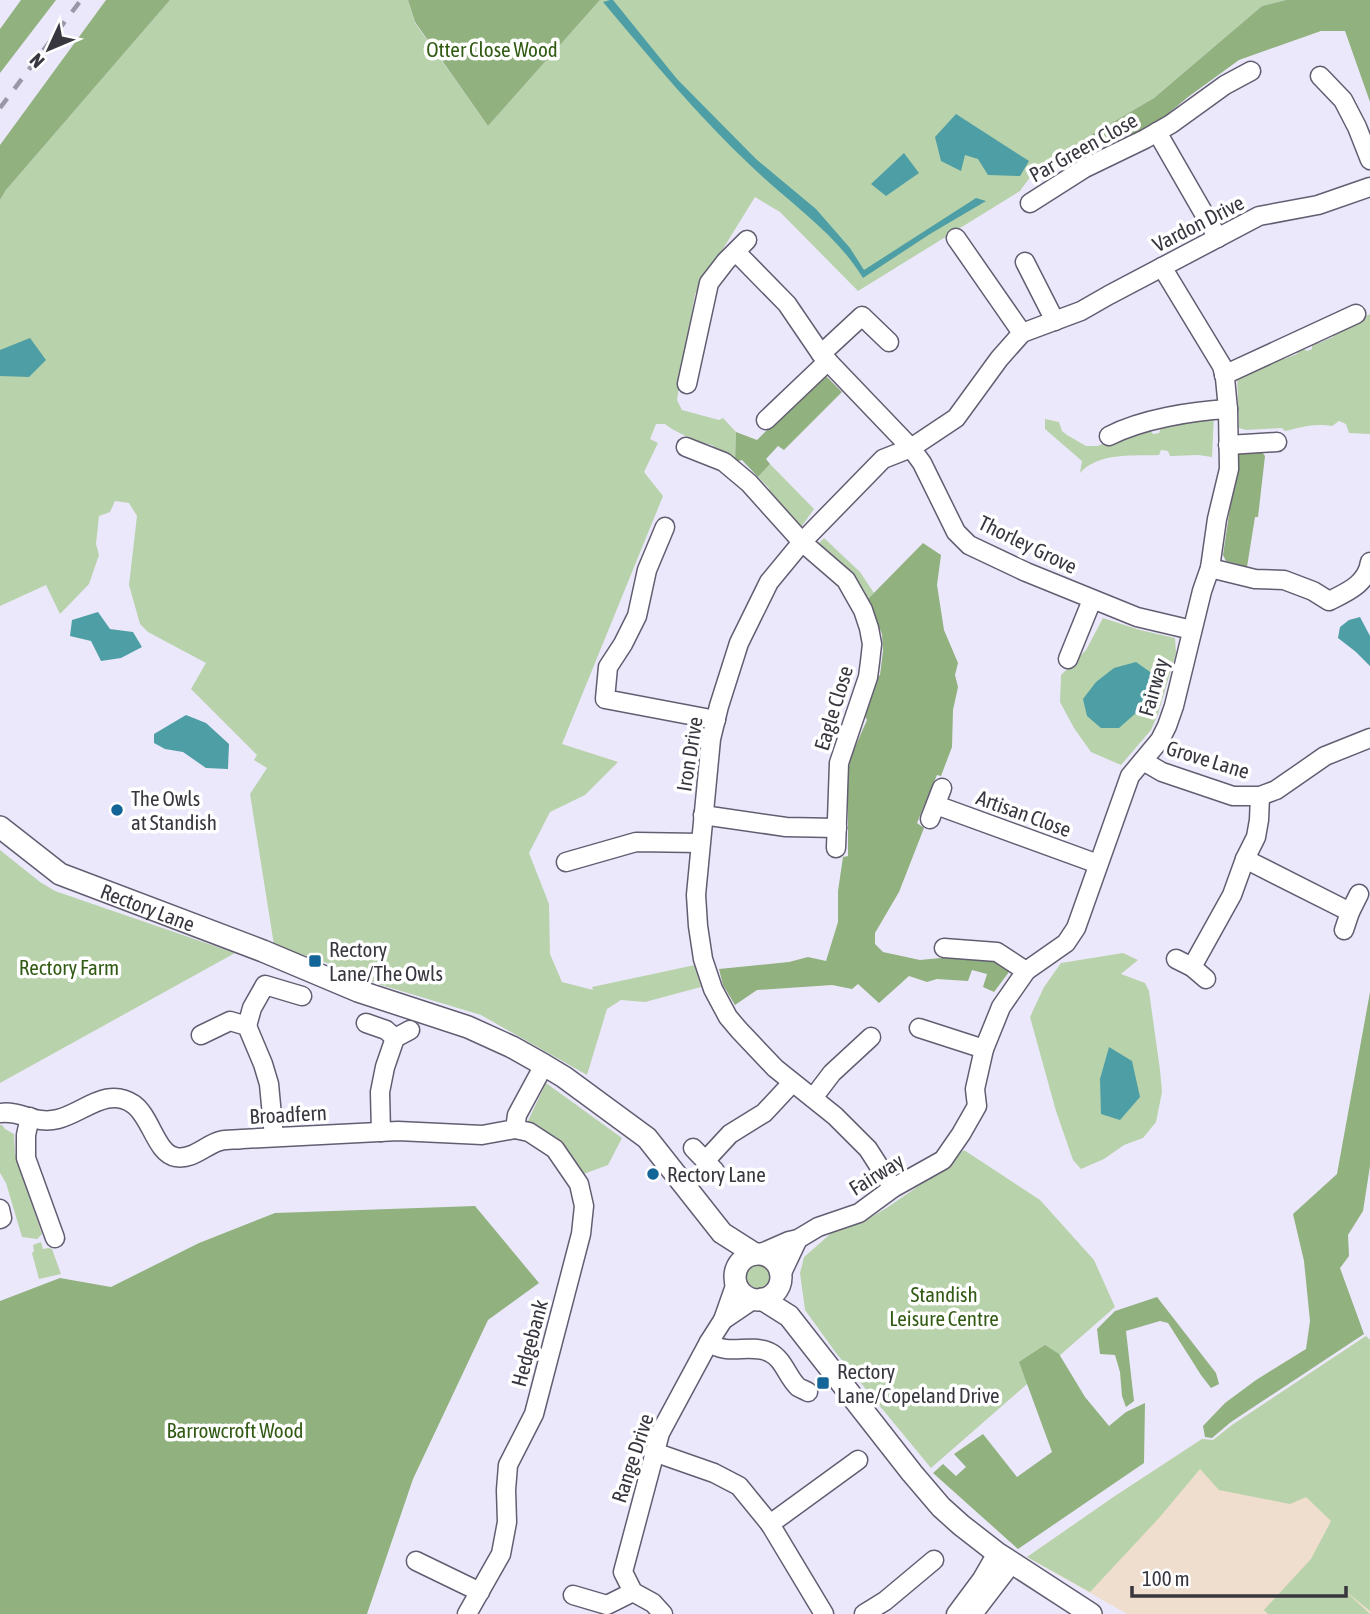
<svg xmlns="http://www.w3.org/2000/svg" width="1370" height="1614" font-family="'Asap Condensed',sans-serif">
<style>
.education{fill:#efdecd}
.green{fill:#b8d2ab}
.forest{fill:#91b17f}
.water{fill:#4e9ea6}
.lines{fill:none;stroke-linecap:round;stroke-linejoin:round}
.minor-casing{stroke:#635d72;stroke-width:21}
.major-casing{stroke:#635d72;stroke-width:24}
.minor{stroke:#fff;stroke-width:18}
.major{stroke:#fff;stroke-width:21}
.rail{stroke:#9a97a6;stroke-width:4.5;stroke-dasharray:12 12;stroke-linecap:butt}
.poi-dot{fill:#146597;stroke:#fff;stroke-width:2.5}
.labels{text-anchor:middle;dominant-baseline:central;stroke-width:7;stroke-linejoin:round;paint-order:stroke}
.park-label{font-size:21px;fill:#315a13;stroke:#fff}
.street-label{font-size:21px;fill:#38363f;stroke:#fff}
.poi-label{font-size:21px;fill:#38363f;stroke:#fff;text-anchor:start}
</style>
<rect width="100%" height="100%" fill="#ece8fb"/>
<polygon class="education" points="1366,1336 1370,1340 1370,1614 1127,1614 1027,1557 1115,1496 1202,1439 1213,1440 1232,1425"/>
<g class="green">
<polygon points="170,0 408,0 415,23 488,126 600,0 1286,0 1262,6 1154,98 1038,166 1020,191 858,291 780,212 755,197 695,294 677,400 682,410 719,420 723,418 736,432 735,462 712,445 695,441 672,429 665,424 656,424 650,439 658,443 644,472 663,496 562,744 618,762 585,795 550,812 529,853 549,904 550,954 562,982 593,990 592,987 695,965 701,987 645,1002 621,1000 607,1009 587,1075 481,1015 378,984 330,964 274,945 250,794 267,768 254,760 257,755 191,689 206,663 148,632 140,624 129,585 137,516 129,503 115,501 110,512 99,516 96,544 99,555 89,584 60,614 46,585 0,606 0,200 6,190"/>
<path d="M1370,314V434L1349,433L1346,424L1339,421L1332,426C1313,423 1303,427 1285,431L1282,428L1246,430L1239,428L1237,375L1272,359H1284L1297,354L1298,348L1301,347L1307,351L1312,349V341L1319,343L1333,337L1335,331Z"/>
<path d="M1214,415L1212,457L1198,455L1170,456L1168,451L1161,450L1159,455C1135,456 1098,452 1080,473L1082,461L1045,429V419L1059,422L1062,431L1067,435L1086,446H1097L1149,429L1153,434L1159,433L1161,427Z"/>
<polygon points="770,464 814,509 799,530 767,495 769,488 758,477"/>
<polygon points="824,538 860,572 874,593 867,600 816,546"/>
<polygon points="1103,618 1140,630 1175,638 1176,653 1158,714 1151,730 1121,765 1091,752 1074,728 1060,702 1061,675 1086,650"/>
<polygon points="0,850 40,882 55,891 235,953 0,1083"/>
<polygon points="1123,953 1138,960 1121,974 1145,983 1149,991 1160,1070 1162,1092 1156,1122 1143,1138 1124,1145 1104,1159 1081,1169 1073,1160 1056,1111 1030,1017 1044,987 1061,963"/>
<polygon points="546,1083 622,1138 608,1165 581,1175 527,1123"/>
<polygon points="0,1125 2,1125 5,1129 14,1134 15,1153 42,1234 37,1239 22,1237 6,1183 0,1173"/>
<polygon points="964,1150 1040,1200 1094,1260 1115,1307 931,1468 836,1353 805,1310 800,1273 804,1257 836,1229 865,1221 888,1207 943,1169"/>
<polygon points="41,1242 43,1249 49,1248 52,1249 61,1274 39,1279 32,1253 34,1251 33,1245"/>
<circle cx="758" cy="1277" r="12"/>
<polygon points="1366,1336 1370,1340 1370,1611 1342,1588 1370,1614 1268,1614 1264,1610 1311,1559 1331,1521 1306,1497 1290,1504 1219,1490 1200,1469 1159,1518 1090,1592 1027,1557 1115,1496 1202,1439 1213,1440 1232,1425"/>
</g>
<g class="forest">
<polygon points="21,0 56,0 0,73 0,29"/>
<polygon points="106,0 170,0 6,190 0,200 0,145"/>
<polygon points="408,0 600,0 488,126 415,22"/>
<polygon points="1286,0 1370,0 1370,102 1345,31 1321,31 1239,60 1188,97 1151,128 1096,145 1069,161 1038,166 1154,98 1262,6"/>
<polygon points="824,374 842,392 784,450 778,446 766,459 770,464 758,477 742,460 735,462 736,432 757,440"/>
<polygon points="1243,452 1262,452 1265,456 1258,517 1255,517 1247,567 1226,561 1223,555 1238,454"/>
<polygon points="923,543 941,555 937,585 944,630 958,663 955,675 958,687 953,710 952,747 941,776 937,775 917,823 924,828 899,892 875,933 875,944 883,952 920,960 961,956 999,957 1012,968 994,992 983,987 987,974 972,970 968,981 937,979 927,982 909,976 879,1003 858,984 852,989 832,985 757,990 735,1005 723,985 719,969 789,962 808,957 826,961 838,922 838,891 843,857 848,856 848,800 843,799 851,756 867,720 864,715 875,678 880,675 883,651 882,634 867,600"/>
<polygon points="1370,992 1370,1166 1363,1211 1348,1235 1349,1256 1340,1268 1364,1334 1231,1422 1212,1438 1205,1437 1203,1426 1225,1403 1256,1380 1306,1349 1310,1321 1304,1261 1293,1214 1337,1174"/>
<polygon points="475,1206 539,1283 488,1320 413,1479 367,1614 0,1614 0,1301 60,1278 111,1287 199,1243 275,1213"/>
<polygon points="1157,1297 1216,1373 1219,1384 1211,1388 1201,1375 1168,1323 1160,1321 1126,1331 1134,1401 1126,1407 1122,1396 1120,1372 1115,1355 1100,1354 1097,1329 1115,1311"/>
<polygon points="1045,1345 1059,1354 1085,1397 1109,1426 1126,1412 1145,1403 1144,1463 1018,1549 933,1473 943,1464 956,1476 966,1467 954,1454 983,1434 1017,1477 1052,1452 1019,1362"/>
</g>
<g class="water">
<path d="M610,0H613L677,79L756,159L816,209L850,248L864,270L976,198L986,201L930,234L863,278C835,232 788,202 750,165C697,115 650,58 603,2Z"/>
<polygon points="956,114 1029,161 1020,176 988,175 978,159 965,155 961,171 941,161 935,137"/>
<polygon points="904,153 919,173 886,196 871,184"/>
<polygon points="30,338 46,360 29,377 0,376 0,350"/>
<polygon points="98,612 110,629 133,632 142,647 121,658 101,661 91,641 70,636 72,620"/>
<polygon points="1360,617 1370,636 1370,666 1356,652 1338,638 1340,627 1349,620"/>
<polygon points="1136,662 1153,674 1145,705 1119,728 1101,728 1087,716 1083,699 1096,682 1114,668"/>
<polygon points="186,715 206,723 229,744 228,769 206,768 183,752 165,749 154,743 154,734"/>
<polygon points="1109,1047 1132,1061 1140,1097 1120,1120 1101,1114 1100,1079"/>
</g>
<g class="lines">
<defs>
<g id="minor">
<polyline points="1320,76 1343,100 1357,127 1370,160"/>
<polyline points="1157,132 1218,238"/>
<polyline points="1030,203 1085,168 1145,139 1171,124 1225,85 1251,71"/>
<polyline points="956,238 1022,333"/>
<polyline points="736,252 787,304 821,354 911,448 922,463 956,532 969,545 1026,572 1137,617 1192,630"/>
<polyline points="1025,262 1055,321"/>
<polyline points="821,354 862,316 889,342"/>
<polyline points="1224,375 1356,314"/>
<polyline points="687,384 709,283 726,261 747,240"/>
<polyline points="766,420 828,361"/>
<path d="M1109,436C1142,419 1192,411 1228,409"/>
<polyline points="1228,445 1277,442"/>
<polyline points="686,447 724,462 749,483 802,542 846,580 863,610 869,628 872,644 870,662 868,677 839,763 836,848"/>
<polyline points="665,527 647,570 637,616 623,644 608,667 605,699 716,720"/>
<path d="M1210,568L1255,579L1284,580L1313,591L1329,601C1347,592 1367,584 1370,562"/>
<polyline points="1068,659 1092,600"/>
<polyline points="1143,761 1162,772 1233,796 1260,796 1276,790 1325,756 1370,738"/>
<polyline points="936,805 1098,864"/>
<polyline points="703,815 786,827 837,828"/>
<polyline points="930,819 942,788"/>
<polyline points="1245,859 1350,912"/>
<polyline points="566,862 636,842 700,843"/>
<polyline points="1344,930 1350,912 1359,894"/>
<polyline points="944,948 997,952 1026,971"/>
<polyline points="1176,959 1192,967 1206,979"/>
<polyline points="1192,967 1232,895 1245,859 1256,837 1259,820 1260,796"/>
<polyline points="366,1023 386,1030 395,1038"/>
<polyline points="247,1026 252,1008 265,985 302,996"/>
<polyline points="919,1028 984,1049"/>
<polyline points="201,1035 230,1021 247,1026 263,1064 269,1084 274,1137"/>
<polyline points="813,1098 832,1073 871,1037"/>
<path d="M0,1113C22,1110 34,1125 58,1119C83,1113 107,1086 133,1104C151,1116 156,1154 176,1157C193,1160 205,1145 220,1141C227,1139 235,1140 242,1139L398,1131L482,1135L515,1129L517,1115L544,1065"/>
<polyline points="30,1117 26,1135 26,1158 55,1238"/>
<polyline points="381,1132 380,1092 385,1067 395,1038 410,1030"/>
<polyline points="693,1148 715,1171"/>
<polyline points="705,1161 730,1134 764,1113 792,1083"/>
<polyline points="893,1188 868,1149 835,1116 775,1068 739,1030 728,1017 713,989 703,959 698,926 696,895 711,739 719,706 739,643 769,582 802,542 883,459 911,448 956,418 999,359 1022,333 1081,311 1109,295 1259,216 1318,205 1370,187"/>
<polyline points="0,1209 2,1218 0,1219"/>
<polyline points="759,1254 789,1241 798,1239 818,1227 859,1213 893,1188 943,1160 961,1134 977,1106 975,1089 984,1049 1001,1007 1026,971 1066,943 1076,928 1130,776 1160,740 1167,726 1174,706 1202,591 1210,568 1217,519 1229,469 1228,409 1225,378 1222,366 1162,267"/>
<polyline points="780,1277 798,1239"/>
<polyline points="736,1283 723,1320 754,1299"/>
<path d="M709,1342C728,1357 748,1343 769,1352C784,1359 787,1377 798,1387C801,1389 805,1390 808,1392"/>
<polyline points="654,1452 714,1473 739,1486 770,1524 824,1614"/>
<polyline points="770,1524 858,1460"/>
<polyline points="416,1561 480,1592"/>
<polyline points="573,1595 607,1605 633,1592"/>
<polyline points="467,1614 501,1554 507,1522 506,1490 508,1465 534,1414 581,1234 584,1206 579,1184 555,1149 529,1132 515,1129"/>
<polyline points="663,1614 653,1603 633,1592 623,1572 660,1433 709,1342 723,1320"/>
<polyline points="864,1614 885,1601 934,1560"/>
<polyline points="956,1614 982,1579 997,1553"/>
<polyline points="973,1614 1012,1563"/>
</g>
<g id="major">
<path id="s1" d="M0,827L60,874L263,951L358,991L468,1027L512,1047L544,1065L564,1077L647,1138L722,1233L755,1254"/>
<circle cx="758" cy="1277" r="23"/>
<polyline points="762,1299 789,1316 912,1473 941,1507 961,1525 997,1553 1091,1614"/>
</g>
</defs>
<use href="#minor" class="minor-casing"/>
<use href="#major" class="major-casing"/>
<use href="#minor" class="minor"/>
<use href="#major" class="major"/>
<polyline class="rail" points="0,108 81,0"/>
</g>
<g class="poi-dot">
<circle cx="117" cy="810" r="7"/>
<rect x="308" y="954" width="14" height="14" rx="3.5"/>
<circle cx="653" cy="1174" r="7"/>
<rect x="816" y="1376" width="14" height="14" rx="3.5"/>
</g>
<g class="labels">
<g class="park-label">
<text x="492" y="49">Otter Close Wood</text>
<text x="69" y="967">Rectory Farm</text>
<text x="944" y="1294">Standish<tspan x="944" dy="24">Leisure Centre</tspan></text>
<text x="235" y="1430">Barrowcroft Wood</text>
</g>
<g class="street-label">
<text transform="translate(1083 147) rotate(-29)">Par Green Close</text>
<text transform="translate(1198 223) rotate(-27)">Vardon Drive</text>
<text transform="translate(1028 544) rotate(26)">Thorley Grove</text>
<text transform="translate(1153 687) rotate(-74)">Fairway</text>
<text transform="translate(833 708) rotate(-73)">Eagle Close</text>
<text transform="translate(689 754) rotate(-81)">Iron Drive</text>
<text transform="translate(1208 759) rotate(17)">Grove Lane</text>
<text transform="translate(1024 813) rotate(20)">Artisan Close</text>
<text stroke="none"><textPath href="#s1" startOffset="170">Rectory Lane</textPath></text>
<text transform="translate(288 1114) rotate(-3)">Broadfern</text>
<text transform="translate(876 1174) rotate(-32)">Fairway</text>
<text transform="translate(529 1343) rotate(-75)">Hedgebank</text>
<text transform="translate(632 1458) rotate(-72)">Range Drive</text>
</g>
<g class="poi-label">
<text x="131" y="798">The Owls<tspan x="131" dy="24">at Standish</tspan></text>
<text x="329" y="949">Rectory<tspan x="329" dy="24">Lane/The Owls</tspan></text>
<text x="667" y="1174">Rectory Lane</text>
<text x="837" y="1371">Rectory<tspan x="837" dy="24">Lane/Copeland Drive</tspan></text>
</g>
</g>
<g transform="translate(49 49) rotate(226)" stroke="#ffffff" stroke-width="5" paint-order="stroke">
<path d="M0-5L12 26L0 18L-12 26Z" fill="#38363f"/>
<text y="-10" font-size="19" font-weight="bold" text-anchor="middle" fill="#38363f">N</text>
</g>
<path d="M1132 1586v10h214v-10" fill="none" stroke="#38363f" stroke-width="3.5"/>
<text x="1142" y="1586" font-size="21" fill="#38363f" stroke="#ffffff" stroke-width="5" paint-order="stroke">100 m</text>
</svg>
